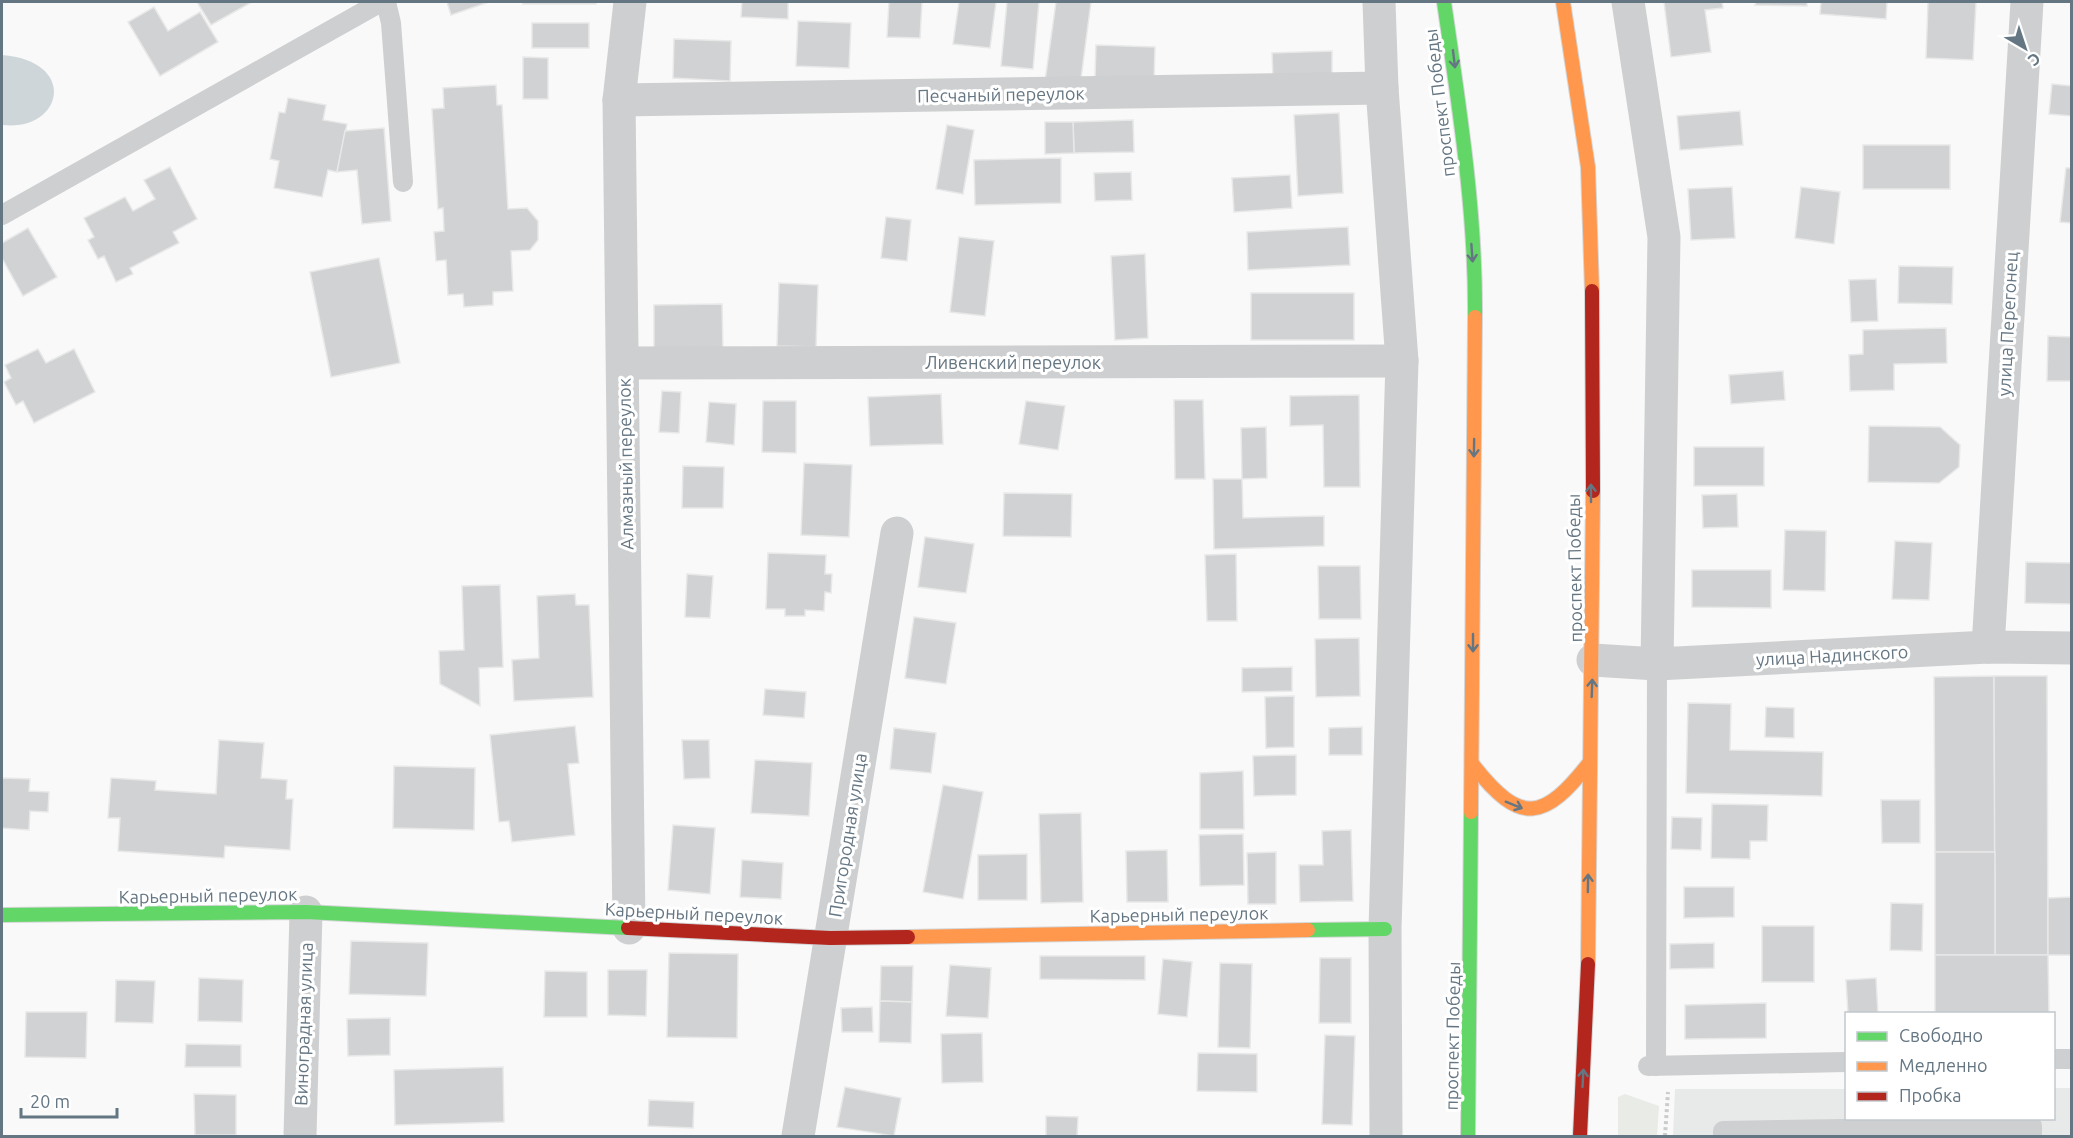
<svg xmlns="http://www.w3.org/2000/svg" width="2073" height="1138" font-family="Ubuntu,sans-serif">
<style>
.built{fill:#e8e9e9}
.green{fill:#e8ebe6}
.water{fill:#ced6d9}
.building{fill:#d0d2d3;stroke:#e8e8e8;stroke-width:1.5}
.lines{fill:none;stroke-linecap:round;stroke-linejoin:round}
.fast-casing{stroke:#d5d6d7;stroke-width:16}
.slow-casing{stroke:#d5d6d7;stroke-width:16}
.jam-casing{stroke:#d5d6d7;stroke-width:16}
.path{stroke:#cbcccd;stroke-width:4;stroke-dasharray:3 3;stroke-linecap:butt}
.lane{stroke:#cecfd0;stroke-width:20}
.street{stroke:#cecfd0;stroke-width:33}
.fast{stroke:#63d668;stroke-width:14}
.slow{stroke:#ff974d;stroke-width:14}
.jam{stroke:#b3261e;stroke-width:14}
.oneway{stroke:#657683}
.labels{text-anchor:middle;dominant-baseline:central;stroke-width:6;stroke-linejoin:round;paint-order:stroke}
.street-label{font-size:18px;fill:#657683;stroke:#fff}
</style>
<rect width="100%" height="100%" fill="#f9f9f9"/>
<polygon class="built" points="2054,1088 2071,1088 2071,1136 1673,1136 1675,1089 1846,1089 1846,1118 2054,1118"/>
<polygon class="green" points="1625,1094 1659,1106 1657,1136 1618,1136 1618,1097"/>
<path class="water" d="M2,55C79,61 63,132 2,125Z"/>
<g class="building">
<polygon points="197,2 252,2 211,25"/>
<polygon points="447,2 489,2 451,15"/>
<rect x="523" y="2" width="73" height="2"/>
<polygon points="742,2 788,2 788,19 741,17"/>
<polygon points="889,2 922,2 920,38 887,37"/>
<polygon points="959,2 996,2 990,48 953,44"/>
<polygon points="1007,2 1039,2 1033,69 1001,66"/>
<polygon points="1056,2 1091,2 1080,86 1045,81"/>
<polygon points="1664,2 1722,2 1723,8 1705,10 1711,52 1671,57"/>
<polygon points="1756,2 1807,2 1807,6 1755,5"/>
<polygon points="1821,2 1887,2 1886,19 1820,14"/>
<polygon points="1928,2 1976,2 1973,60 1926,58"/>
<polygon points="154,7 168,31 200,12 218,42 160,76 128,22"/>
<polygon points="798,21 851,23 849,68 796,66"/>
<rect x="532" y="23" width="57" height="25"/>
<polygon points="674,39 731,41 730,81 673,78"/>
<polygon points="1096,45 1155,47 1154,80 1095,77"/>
<polygon points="1332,51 1332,76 1273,78 1272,53"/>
<polygon points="523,57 548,58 548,99 523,99"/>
<polygon points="2052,84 2072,86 2072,116 2049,114"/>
<polygon points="496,85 497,105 502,105 508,209 527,208 538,221 538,240 530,250 511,251 513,291 493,292 493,305 464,307 463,294 448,295 446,260 436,261 434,232 444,231 443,208 438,209 432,109 444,108 443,88"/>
<polygon points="288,98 326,105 323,120 347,124 337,172 328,170 322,197 274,188 279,161 270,159 279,112 285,113"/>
<polygon points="1740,111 1743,145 1680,150 1677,116"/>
<polygon points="1339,113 1343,193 1298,196 1294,115"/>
<polygon points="1133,120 1134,152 1074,153 1073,122"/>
<polygon points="1045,122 1073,122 1074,153 1045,154"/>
<polygon points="947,125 974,130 963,194 936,189"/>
<polygon points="384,128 391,221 362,224 357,170 337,172 345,131"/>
<rect x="1863" y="145" width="87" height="44"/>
<polygon points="1061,158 1061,203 975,205 974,160"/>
<polygon points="170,167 197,219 173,232 179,243 130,268 133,274 116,282 104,256 98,259 88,240 94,237 84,218 125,197 133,211 155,199 144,180"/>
<polygon points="2066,168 2072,168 2072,223 2060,222"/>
<polygon points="1131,172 1132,200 1095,201 1094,173"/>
<polygon points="1290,175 1292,208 1234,212 1232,178"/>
<polygon points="1732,187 1735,238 1691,240 1688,189"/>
<polygon points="1801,187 1840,192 1834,244 1795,238"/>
<polygon points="886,217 911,220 907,261 881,258"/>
<polygon points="1348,227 1350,265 1248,270 1247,232"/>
<polygon points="28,228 57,277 23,296 2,258 2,243"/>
<polygon points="959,237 994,241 985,316 950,312"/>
<polygon points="1145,254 1148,338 1115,340 1111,256"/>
<polygon points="379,258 400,363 331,377 310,272"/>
<polygon points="1899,266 1953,267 1952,304 1898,303"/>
<polygon points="1876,279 1878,321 1851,322 1849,280"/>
<polygon points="779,283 818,285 816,347 777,346"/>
<rect x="1251" y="293" width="103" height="47"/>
<polygon points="722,304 723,350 654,351 654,305"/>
<polygon points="1946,328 1947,363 1894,364 1894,390 1850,391 1849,355 1863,354 1863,330"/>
<polygon points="2048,336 2072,337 2072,381 2047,381"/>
<polygon points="38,349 46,363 74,349 95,392 34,423 23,401 16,405 4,382 11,378 5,365"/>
<polygon points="1783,371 1785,400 1731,404 1729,375"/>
<polygon points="662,391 681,392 679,433 659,432"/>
<polygon points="941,394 943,444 870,446 868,397"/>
<polygon points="1359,395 1360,487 1324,487 1323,425 1290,426 1290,396"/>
<polygon points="1174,400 1203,400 1205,479 1175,479"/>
<polygon points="763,401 796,401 796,453 762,452"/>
<polygon points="1026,401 1065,406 1058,450 1019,444"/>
<polygon points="709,402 736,404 734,445 706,442"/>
<polygon points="1869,426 1940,427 1960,445 1959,467 1939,483 1868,482"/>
<polygon points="1266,427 1267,478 1242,479 1241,428"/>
<rect x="1694" y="447" width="70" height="39"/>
<polygon points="804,463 852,465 849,537 801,535"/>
<polygon points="683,466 724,467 723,508 682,508"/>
<polygon points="1213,479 1242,479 1243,518 1324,516 1324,546 1214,549"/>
<polygon points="1004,493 1072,494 1071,537 1003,536"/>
<polygon points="1737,494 1738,527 1703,528 1702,495"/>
<polygon points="1785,530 1826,531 1825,591 1783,590"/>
<polygon points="925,537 974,544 966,593 918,587"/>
<polygon points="1895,541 1932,543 1929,600 1892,599"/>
<polygon points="768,553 826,555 825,574 832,574 831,593 825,592 824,611 805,610 805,616 785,616 785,609 766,609"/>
<polygon points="1236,554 1237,621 1207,621 1205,555"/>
<polygon points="2026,562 2072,563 2072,604 2025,603"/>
<polygon points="1318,566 1360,566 1361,619 1319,619"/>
<polygon points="1692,570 1771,570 1771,608 1692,607"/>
<polygon points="687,574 713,576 710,618 685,617"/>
<polygon points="500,585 503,667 479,668 480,706 440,684 439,651 464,650 462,586"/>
<polygon points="575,594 576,605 589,605 593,697 514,701 512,660 539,658 537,596"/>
<polygon points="914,617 956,623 946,684 905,678"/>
<polygon points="1359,638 1360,696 1316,697 1315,639"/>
<polygon points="1292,667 1292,691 1242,692 1242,668"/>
<polygon points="1994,676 1995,852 1935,852 1934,677"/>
<polygon points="1994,676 2047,676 2048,955 1995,955"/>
<polygon points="765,689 806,692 804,718 763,715"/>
<polygon points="1294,696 1294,747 1266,748 1265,697"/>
<polygon points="1688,703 1731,704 1730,750 1823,752 1822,796 1686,793"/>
<polygon points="1766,707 1794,708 1794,738 1765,737"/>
<polygon points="575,726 579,763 568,764 575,835 512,842 509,821 499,822 490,735"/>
<polygon points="1362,727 1362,755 1329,755 1329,728"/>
<polygon points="894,728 936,733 931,773 890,769"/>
<polygon points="219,740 264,743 261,778 287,780 286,799 293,799 290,850 225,846 224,858 118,851 120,818 108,818 111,778 156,781 155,790 216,794"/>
<polygon points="682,740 709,740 710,778 684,779"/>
<polygon points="1296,755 1296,795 1254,796 1253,756"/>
<polygon points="755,760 812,763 809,816 751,813"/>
<polygon points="394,766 475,768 474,830 393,828"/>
<polygon points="1243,771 1244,829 1200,829 1200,773"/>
<polygon points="2,778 30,779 29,791 49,792 48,812 30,811 29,830 2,828"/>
<polygon points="943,785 983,792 963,899 923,892"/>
<polygon points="1881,800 1920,800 1920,843 1882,843"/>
<polygon points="1712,804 1768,805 1767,841 1750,841 1750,859 1711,858"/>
<polygon points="1081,813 1083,902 1041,903 1039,814"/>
<polygon points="1672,817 1702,818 1701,850 1671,849"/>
<polygon points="673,825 715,828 710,894 668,890"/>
<polygon points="1351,830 1353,901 1300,902 1299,865 1323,865 1322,831"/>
<polygon points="1243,834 1244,885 1200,886 1199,835"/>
<polygon points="1167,850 1168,902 1127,902 1126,851"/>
<polygon points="1276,852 1276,904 1248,904 1247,853"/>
<rect x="1935" y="852" width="60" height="103"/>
<polygon points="1027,854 1027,900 978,900 978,855"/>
<polygon points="742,860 783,863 781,899 740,897"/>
<polygon points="1684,887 1734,887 1734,917 1684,918"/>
<polygon points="2072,897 2072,955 2048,955 2048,898"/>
<polygon points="1891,903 1923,904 1922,951 1890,950"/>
<rect x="1762" y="926" width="52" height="56"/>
<polygon points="351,941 428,943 426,996 349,994"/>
<polygon points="1714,943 1714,968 1670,969 1670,944"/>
<polygon points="669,953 738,954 737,1038 667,1037"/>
<polygon points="1935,955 2048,955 2049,1014 1935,1014"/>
<polygon points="1040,956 1145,956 1145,980 1040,979"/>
<polygon points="1320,958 1351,958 1351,1023 1319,1023"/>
<polygon points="1163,959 1192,962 1187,1017 1158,1014"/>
<polygon points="1220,963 1252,964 1250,1048 1218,1047"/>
<polygon points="950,965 991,968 988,1018 946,1016"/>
<polygon points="881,966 913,966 912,1002 880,1001"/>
<polygon points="608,970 647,970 646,1016 608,1015"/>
<polygon points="545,971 587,972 587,1017 544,1017"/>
<polygon points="199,978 243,980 242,1022 198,1021"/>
<polygon points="1876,978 1878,1014 1848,1014 1846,980"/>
<polygon points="116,980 155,981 153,1023 115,1022"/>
<polygon points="880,1001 912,1002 911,1043 879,1042"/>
<polygon points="1766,1003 1766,1038 1685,1039 1685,1005"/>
<polygon points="872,1007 873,1032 842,1032 841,1008"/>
<polygon points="26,1012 87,1012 86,1058 25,1057"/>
<polygon points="390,1018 390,1055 348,1056 347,1019"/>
<polygon points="982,1033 983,1082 942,1083 941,1034"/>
<polygon points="1325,1035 1355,1036 1352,1125 1322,1124"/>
<polygon points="186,1044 241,1045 241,1067 185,1067"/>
<polygon points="1198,1053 1257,1054 1257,1092 1197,1091"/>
<polygon points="503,1067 504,1122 395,1125 394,1070"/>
<polygon points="845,1087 901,1098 894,1136 837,1127"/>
<polygon points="194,1094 236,1095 236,1135 195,1135"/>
<polygon points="649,1100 694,1102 693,1128 648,1126"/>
<polygon points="1046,1116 1078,1117 1077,1136 1046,1136"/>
</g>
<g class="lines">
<defs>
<g id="fast">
<path d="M1444,2C1459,106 1476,212 1475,317"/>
<polyline points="2,915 306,912 628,928"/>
<polyline points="1308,930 1385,929"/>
<polyline points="1468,1136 1471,812"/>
</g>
<g id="slow">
<polyline points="1563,2 1588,167 1592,291"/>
<path d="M1473,765C1521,826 1544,821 1590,762"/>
<polyline points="1471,812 1475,317"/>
<polyline points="908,937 1308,930"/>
<polyline points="1588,964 1593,491"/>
</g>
<g id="jam">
<polyline points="1592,291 1593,491"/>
<polyline points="628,928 830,938 908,937"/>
<polyline points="1580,1136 1588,964"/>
</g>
</defs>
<use href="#fast" class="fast-casing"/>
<use href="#slow" class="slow-casing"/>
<use href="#jam" class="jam-casing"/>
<polyline class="path" points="1665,1136 1668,1092"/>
<g class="lane">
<polyline points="386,2 391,23 403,182"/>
<polyline points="2,215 381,2"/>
<polyline points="2054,1059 2072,1059"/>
<polyline points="1648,1066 1846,1062"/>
<polyline points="1656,1066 1657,664"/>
<polyline points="1723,1136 1723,1131 2032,1126 2032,1136"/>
</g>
<g class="street">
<polyline points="1379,2 1382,88 1402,361 1385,929 1386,1136"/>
<polyline points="1628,2 1664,237 1657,664"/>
<polyline points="619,100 1382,88"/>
<polyline points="624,363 1402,361"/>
<polyline points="1988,647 2027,2"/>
<polyline points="1593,660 1657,664 1988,647 2072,648"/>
<polyline points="629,928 619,100 630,2"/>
<polyline points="300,1136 306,912"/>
<polyline points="798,1136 897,533"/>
</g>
<use href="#fast" class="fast"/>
<use href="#slow" class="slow"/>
<use href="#jam" class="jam"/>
</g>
<defs><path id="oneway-shaft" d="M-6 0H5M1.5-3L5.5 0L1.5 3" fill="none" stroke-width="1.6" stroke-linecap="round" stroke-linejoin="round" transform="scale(1.5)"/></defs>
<g class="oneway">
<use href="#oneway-shaft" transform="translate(1454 59) rotate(83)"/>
<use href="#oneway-shaft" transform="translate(1472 253) rotate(86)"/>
<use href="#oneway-shaft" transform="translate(1474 448) rotate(91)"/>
<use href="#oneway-shaft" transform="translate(1591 493) rotate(-90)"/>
<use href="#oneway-shaft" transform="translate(1473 643) rotate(90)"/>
<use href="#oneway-shaft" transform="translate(1592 688) rotate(-88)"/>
<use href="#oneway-shaft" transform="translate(1514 805) rotate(22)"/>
<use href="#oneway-shaft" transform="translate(1588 883) rotate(-89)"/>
<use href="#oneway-shaft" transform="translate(1583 1078) rotate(-87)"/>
</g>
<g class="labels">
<g class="street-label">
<text transform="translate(1001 94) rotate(-1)">Песчаный переулок</text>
<text transform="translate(1439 103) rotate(-97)">проспект Победы</text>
<text transform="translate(2007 324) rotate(-87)">улица Перегонец</text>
<text x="1013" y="362">Ливенский переулок</text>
<text transform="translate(625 464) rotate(-91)">Алмазный переулок</text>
<text transform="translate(1574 568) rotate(-91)">проспект Победы</text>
<text transform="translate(1832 655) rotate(-3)">улица Надинского</text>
<text transform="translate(847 835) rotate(-81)">Пригородная улица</text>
<text transform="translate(208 895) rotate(-1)">Карьерный переулок</text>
<text transform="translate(694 913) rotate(3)">Карьерный переулок</text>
<text transform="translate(1179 914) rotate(-1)">Карьерный переулок</text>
<text transform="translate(303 1024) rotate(-88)">Виноградная улица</text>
<text transform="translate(1452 1036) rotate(-89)">проспект Победы</text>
</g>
</g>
<rect width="2073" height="1138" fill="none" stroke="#657683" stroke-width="6"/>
<rect x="1845" y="1012" width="210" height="108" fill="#ffffff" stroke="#c1c8cd" stroke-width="1.5"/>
<rect x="1857" y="1032" width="30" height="9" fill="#63d668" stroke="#c1c8cd" stroke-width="1.5"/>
<text x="1899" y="1042" font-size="18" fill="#657683">Свободно</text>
<rect x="1857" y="1062" width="30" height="9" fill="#ff974d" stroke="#c1c8cd" stroke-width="1.5"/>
<text x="1899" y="1072" font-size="18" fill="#657683">Медленно</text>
<rect x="1857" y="1092" width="30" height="9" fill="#b3261e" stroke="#c1c8cd" stroke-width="1.5"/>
<text x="1899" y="1102" font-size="18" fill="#657683">Пробка</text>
<g transform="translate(2025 48) rotate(141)" stroke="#ffffff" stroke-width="4.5" paint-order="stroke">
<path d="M0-4.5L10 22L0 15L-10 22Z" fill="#657683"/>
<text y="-9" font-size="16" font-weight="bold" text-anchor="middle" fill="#657683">С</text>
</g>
<path d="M21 1108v9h96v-9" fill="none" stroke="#657683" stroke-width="3"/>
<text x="30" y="1108" font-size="18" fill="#657683" stroke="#ffffff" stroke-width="4.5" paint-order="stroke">20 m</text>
</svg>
